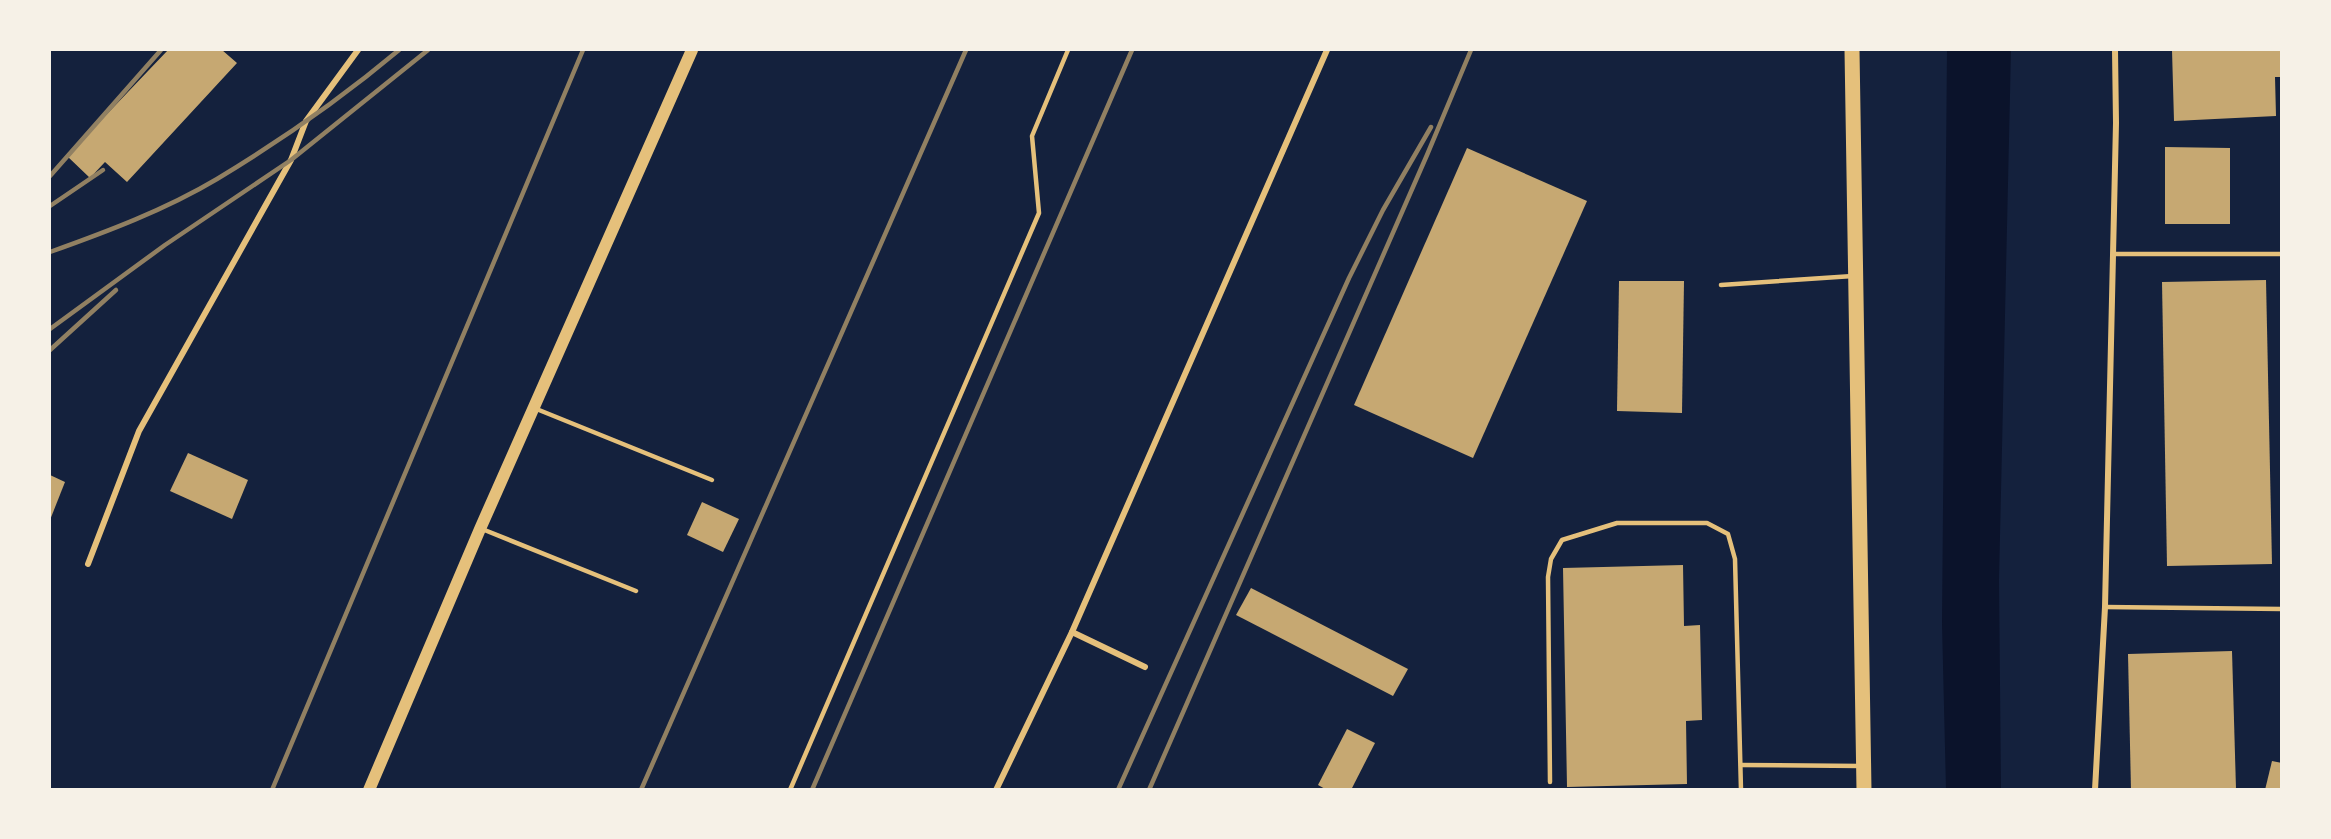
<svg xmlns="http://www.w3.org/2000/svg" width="2331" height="839" font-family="'Roboto Serif',serif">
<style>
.water{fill:#0b132b}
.building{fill:#c6a872}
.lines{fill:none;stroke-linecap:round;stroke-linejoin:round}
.service{stroke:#e5c07b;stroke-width:4.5}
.minor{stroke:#e5c07b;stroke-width:6}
.secondary{stroke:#e5c07b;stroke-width:12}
.primary{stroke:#e5c07b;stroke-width:15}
.rail{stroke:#918062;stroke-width:4.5}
</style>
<rect width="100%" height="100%" fill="#14213d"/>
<polygon class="water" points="1947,50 2011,50 1999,580 2001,789 1946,789 1942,624"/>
<g class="building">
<polygon points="168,50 222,50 237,63 127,182 105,162 90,178 67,156"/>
<polygon points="2172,50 2282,50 2282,77 2275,77 2276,116 2174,121"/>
<polygon points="2165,147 2230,148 2230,224 2165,224"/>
<polygon points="1467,148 1587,201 1473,458 1354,405"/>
<polygon points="2266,280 2272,564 2167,566 2162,282"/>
<polygon points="1619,281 1684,281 1682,413 1617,411"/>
<polygon points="188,453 248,480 232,519 170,491"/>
<polygon points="50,475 65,482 50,520"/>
<polygon points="702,502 739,519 723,552 687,535"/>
<polygon points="1683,565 1684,626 1700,625 1702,720 1686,721 1687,784 1567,787 1563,568"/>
<polygon points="1251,588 1408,669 1393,696 1236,615"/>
<polygon points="2232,651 2236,789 2131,790 2128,654"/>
<polygon points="1347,729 1375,743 1351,790 1327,790 1318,785"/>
<polygon points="2272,761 2282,763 2282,790 2265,790"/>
</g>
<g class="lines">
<g class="service">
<polyline points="2114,254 2282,254"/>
<polyline points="1721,285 1853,276"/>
<polyline points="534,408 712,480"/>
<polyline points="482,529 636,591"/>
<polyline points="2105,607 2282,609"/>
<polyline points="1741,765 1861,766"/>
<polyline points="1550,782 1548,577 1551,559 1562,540 1617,523 1707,523 1728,534 1735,559 1741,790"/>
<polyline points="790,790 1039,213 1032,136 1068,50"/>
</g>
<g class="minor">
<polyline points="88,564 139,431 291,160 306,121 358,50"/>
<polyline points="1072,632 1145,667"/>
<polyline points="996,790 1072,632 1327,50"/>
<polyline points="2095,790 2105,607 2116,123 2115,50"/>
</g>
<polyline class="secondary" points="369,790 480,529 692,50"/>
<polyline class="primary" points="1852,50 1864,790"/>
<g class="rail">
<polyline points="50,176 161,50"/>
<polyline points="50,206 103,170"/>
<path d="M50,252C106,232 165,210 217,179C280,141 343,97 399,50"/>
<polyline points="50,329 165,245 291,160 428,50"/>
<polyline points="50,350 116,290"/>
<polyline points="272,790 583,50"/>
<polyline points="641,790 966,50"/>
<polyline points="812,790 1132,50"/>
<polyline points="1118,790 1349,278 1383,210 1431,127"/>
<polyline points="1149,790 1427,155 1471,50"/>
</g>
</g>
<rect width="2331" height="839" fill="none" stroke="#f6f1e7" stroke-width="102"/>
</svg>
